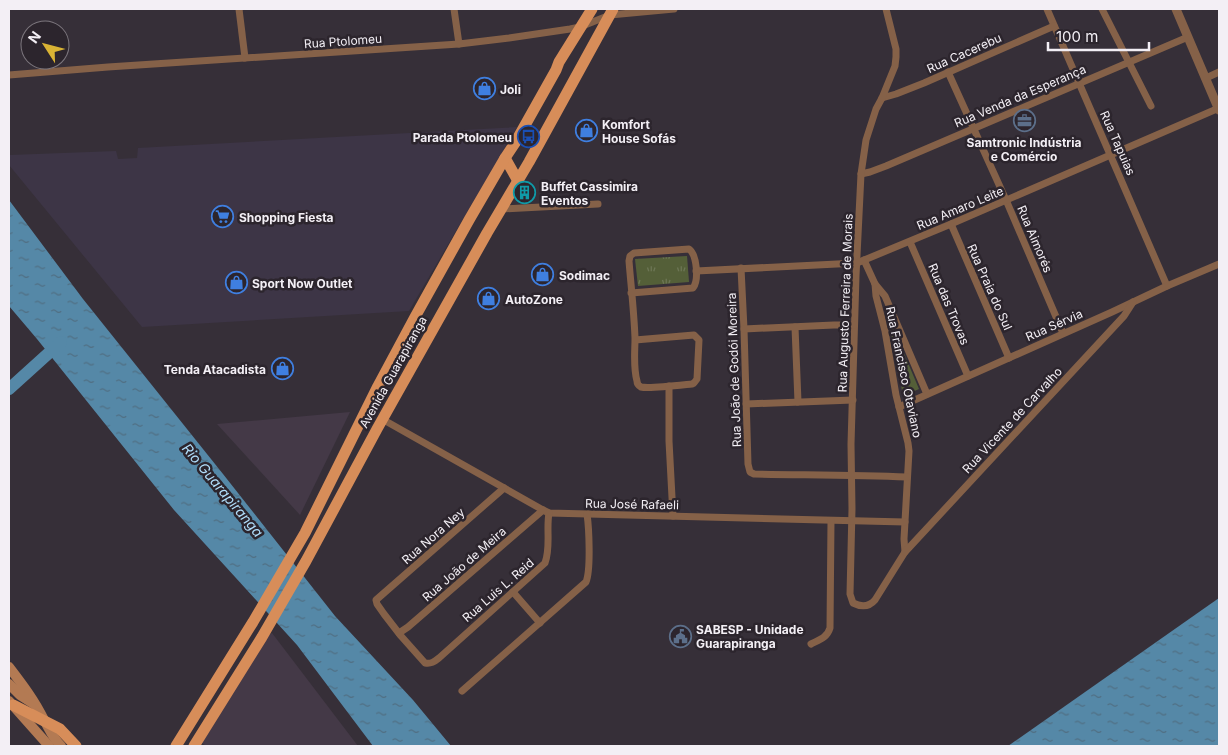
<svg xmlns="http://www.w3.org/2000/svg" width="1228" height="755" font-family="Inter,sans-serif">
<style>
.commercial{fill:#3d3546}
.built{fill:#443947}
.park{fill:url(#park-tufts)}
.water{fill:url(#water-ripples)}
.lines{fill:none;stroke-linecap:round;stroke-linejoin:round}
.river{stroke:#5588a7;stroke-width:12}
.minor{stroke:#856148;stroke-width:7}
.tertiary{stroke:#856148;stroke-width:9}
.secondary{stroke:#b37a53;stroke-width:10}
.primary{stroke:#d78d59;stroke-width:11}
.labels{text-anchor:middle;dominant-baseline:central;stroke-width:5;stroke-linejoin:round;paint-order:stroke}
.street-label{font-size:12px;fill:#f3eff5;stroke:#2c252d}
.poi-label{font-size:12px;font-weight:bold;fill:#f3eff5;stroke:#2c252d;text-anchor:start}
.water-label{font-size:14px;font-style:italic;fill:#b0ddfa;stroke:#2c252d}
</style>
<defs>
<pattern id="park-tufts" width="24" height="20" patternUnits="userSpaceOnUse" patternTransform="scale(1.25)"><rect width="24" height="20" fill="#545f38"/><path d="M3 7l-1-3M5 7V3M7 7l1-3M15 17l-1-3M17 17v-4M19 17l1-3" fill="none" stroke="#6d7655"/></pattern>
<pattern id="water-ripples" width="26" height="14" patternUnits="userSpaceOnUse" patternTransform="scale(1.25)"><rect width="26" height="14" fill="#5588a7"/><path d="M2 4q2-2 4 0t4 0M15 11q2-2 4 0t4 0" fill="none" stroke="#506e82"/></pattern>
</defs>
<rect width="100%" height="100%" fill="#362f38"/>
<polygon class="commercial" points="517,127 409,311 142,327 9,165 10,155 116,151 118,159 137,158 138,148"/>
<g class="built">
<polygon points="350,412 300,515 217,424"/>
<polygon points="272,633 358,746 206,746 202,743 267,636"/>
</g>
<g class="park">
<polygon points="687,256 689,282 638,286 635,259"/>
<polygon points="886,311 919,389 903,396 892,338"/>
</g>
<g class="water">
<polygon points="9,200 83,299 223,474 335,616 413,700 451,746 373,746 297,645 174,510 37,339 9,306"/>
<polygon points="1219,598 1219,746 1008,746"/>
</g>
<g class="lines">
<polyline class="river" points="9,389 61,342"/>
<g class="minor">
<polyline points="239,9 245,58"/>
<polyline points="454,9 459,44"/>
<polyline points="1047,9 1167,286"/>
<polyline points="1102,9 1151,106"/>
<polyline points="948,72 1006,200 1063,333"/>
<polyline points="9,75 108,67 459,44 509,38 570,29 580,27 610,15 674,9"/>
<polyline points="1206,78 1219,72"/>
<polyline points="882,98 896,94 924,83 1054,26"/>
<polyline points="861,174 870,172 886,166 1188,37"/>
<polyline points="501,209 598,204"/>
<polyline points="951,224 1009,358"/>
<polyline points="910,242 968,376"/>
<path d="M864,260L875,284L876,296L885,331L896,395L908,443L909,451L904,539L905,552L875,600C869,607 861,607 853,603L850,594L852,509L851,444L856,276L861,174L866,140L876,109L882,98L895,66L896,57V49L886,9"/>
<path d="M741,268L744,329L748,464L750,472L754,474C805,475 856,475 907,477"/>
<polyline points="696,271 857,263 951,224 1219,108"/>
<polyline points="875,284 885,296 927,394"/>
<path d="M631,293L693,288C699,280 697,255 689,249L634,253L630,256L629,261C631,286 634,312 635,338C635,352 633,367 637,381C637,384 639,386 641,387C649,389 682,385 692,384L694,383L697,379L699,340L694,335L635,340"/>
<polyline points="795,327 798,402"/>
<polyline points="744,329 834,325 854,325"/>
<polyline points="669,386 669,441 673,516"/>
<polyline points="746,404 853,400"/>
<polyline points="899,407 1112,312 1167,286 1219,264"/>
<polyline points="382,419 543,510 549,513 905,522"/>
<path d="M504,488L376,600L377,604L384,614L401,636L425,663C431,664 434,662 439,658L545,563C551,547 546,529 549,513"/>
<polyline points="905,552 1124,316 1133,302"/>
<polyline points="513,592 540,623"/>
<polyline points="399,633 408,627 543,510"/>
<path d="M811,644C819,640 827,638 830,628L831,521"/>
<path d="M462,691L586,582C591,570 589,528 587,514"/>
</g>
<polyline class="tertiary" points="1176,9 1219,110"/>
<g class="secondary">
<path d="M9,667C22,684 35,701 44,720C50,730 52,737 61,746"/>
<polyline points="9,684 20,695 34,704"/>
<polyline points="9,701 49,746"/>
</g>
<g class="primary">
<polyline points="505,158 518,181"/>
<polyline points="13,705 60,729 76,746"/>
<polyline points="176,746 253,622 305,533 378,386 415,317 469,220 505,158 515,143 556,70 559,62 592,9"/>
<polyline points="194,746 262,637 306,561 377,429 487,233 529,162 613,9"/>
</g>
</g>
<defs>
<symbol id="shop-ring" viewBox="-11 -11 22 22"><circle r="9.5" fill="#2c252d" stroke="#3f7fe0" stroke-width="1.5"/><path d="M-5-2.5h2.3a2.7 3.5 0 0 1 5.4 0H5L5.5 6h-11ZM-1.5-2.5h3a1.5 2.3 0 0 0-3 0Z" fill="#3f7fe0"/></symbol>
<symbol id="office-ring" viewBox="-11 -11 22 22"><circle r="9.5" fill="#2c252d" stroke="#5c6f8a" stroke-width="1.5"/><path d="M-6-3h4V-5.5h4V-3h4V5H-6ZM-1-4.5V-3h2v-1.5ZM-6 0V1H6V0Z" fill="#5c6f8a"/></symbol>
<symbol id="bus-ring" viewBox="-11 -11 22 22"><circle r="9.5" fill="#2c252d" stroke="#1a4fb4" stroke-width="1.5"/><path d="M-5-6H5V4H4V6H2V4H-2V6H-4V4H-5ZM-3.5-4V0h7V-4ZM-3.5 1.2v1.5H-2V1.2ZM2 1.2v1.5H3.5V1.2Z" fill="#1a4fb4"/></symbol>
<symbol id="building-ring" viewBox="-11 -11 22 22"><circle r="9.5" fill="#2c252d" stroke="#0f9aa8" stroke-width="1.5"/><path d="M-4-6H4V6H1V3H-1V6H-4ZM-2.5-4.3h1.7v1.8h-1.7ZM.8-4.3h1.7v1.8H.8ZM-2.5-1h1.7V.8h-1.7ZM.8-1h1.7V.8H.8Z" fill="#0f9aa8"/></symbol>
<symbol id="supermarket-ring" viewBox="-11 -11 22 22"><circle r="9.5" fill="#2c252d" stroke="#3f7fe0" stroke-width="1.5"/><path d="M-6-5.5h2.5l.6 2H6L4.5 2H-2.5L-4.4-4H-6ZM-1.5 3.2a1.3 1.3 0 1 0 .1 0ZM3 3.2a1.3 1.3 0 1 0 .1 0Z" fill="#3f7fe0"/></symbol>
<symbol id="civic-ring" viewBox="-11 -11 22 22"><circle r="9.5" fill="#2c252d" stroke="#5c6f8a" stroke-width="1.5"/><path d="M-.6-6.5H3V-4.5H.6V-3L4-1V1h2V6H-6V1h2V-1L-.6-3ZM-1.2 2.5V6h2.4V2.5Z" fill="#5c6f8a"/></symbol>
</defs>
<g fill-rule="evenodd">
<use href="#shop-ring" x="472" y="76" width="25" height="25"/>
<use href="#office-ring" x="1012" y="108" width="25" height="25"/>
<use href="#shop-ring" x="574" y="118" width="25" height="25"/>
<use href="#bus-ring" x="516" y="124" width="25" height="25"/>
<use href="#building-ring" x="512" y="180" width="25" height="25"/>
<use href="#supermarket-ring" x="210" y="204" width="25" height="25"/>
<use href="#shop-ring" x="530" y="262" width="25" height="25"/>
<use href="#shop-ring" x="224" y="270" width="25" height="25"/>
<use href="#shop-ring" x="476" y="286" width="25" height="25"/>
<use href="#shop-ring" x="270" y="356" width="25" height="25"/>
<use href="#civic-ring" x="668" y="624" width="25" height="25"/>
</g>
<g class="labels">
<g class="street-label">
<text transform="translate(343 41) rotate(-4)">Rua Ptolomeu</text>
<text transform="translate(964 53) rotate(-24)">Rua Cacerebu</text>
<text transform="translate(1020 96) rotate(-23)">Rua Venda da Esperança</text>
<text transform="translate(1118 143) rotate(66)">Rua Tapuias</text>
<text transform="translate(960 208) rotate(-23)">Rua Amaro Leite</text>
<text transform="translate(1035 239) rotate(67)">Rua Aimorés</text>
<text transform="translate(990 287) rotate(66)">Rua Praia do Sul</text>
<text transform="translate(845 303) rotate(-88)">Rua Augusto Ferreira de Morais</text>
<text transform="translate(949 304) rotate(67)">Rua das Trovas</text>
<text transform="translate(1054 325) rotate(-24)">Rua Sérvia</text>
<text transform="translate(734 370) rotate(-92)">Rua João de Godói Moreira</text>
<text transform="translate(393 372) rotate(-61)">Avenida Guarapiranga</text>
<text transform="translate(904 372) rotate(78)">Rua Francisco Otaviano</text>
<text transform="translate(1012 420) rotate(-47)">Rua Vicente de Carvalho</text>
<text transform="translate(632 504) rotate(1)">Rua José Rafaeli</text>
<text transform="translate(433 536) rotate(-41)">Rua Nora Ney</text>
<text transform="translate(464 564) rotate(-41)">Rua João de Meira</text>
<text transform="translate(498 590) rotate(-41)">Rua Luis L. Reid</text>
</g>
<g class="poi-label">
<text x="500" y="89">Joli</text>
<text x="602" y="124">Komfort<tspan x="602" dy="14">House Sofás</tspan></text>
<text x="512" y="137" text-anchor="end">Parada Ptolomeu</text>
<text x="1024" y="142" text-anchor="middle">Samtronic Indústria<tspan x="1024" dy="14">e Comércio</tspan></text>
<text x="541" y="186">Buffet Cassimira<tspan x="541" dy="14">Eventos</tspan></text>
<text x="239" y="217">Shopping Fiesta</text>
<text x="559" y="275">Sodimac</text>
<text x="252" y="283">Sport Now Outlet</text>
<text x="505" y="299">AutoZone</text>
<text x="266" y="369" text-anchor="end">Tenda Atacadista</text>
<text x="696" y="629">SABESP - Unidade<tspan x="696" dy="14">Guarapiranga</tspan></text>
</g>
<g class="water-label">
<text transform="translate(223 490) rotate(50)">Rio Guarapiranga</text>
</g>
</g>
<rect width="1228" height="755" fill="none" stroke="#f3eff5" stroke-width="20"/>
<g transform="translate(45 45) rotate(306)"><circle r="24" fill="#2c252d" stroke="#7c767d"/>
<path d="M0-4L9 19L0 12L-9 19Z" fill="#d9b334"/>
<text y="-8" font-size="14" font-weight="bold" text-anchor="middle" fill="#f3eff5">N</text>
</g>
<path d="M1048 42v8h101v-8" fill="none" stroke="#f3eff5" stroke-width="2.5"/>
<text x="1056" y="42" font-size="15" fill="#f3eff5" stroke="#2c252d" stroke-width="4" paint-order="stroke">100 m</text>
</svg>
